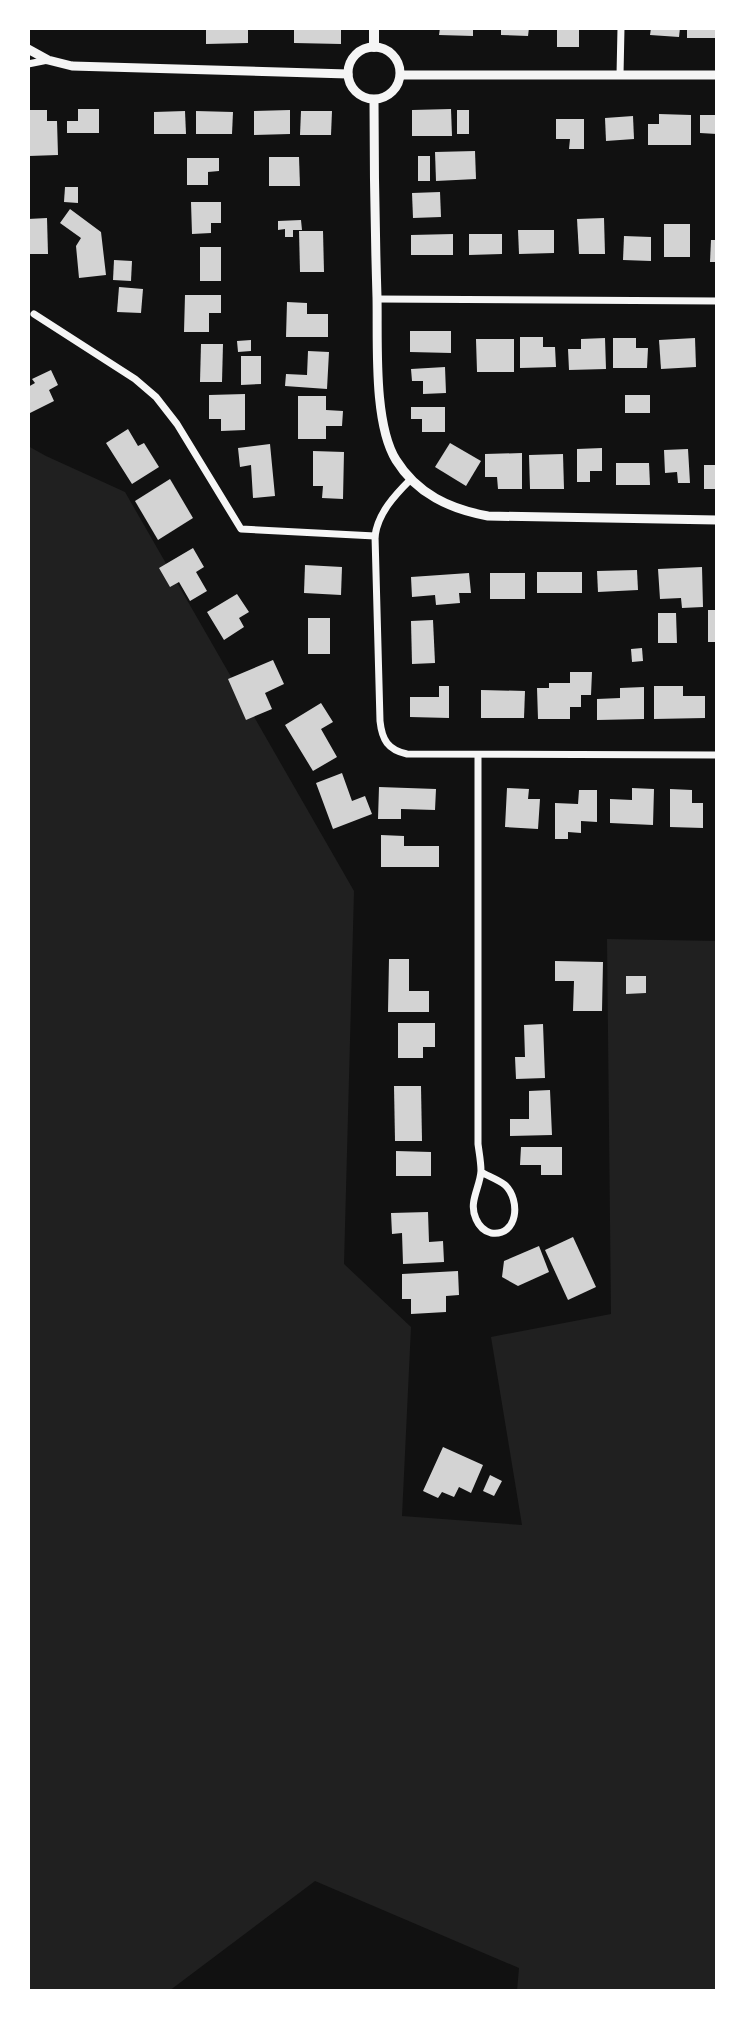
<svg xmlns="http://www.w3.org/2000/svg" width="745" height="2019" font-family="Mulish,sans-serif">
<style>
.green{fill:#202020}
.building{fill:#d3d3d3}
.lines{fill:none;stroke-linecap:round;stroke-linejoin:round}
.minor{stroke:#f5f5f5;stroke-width:7}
.tertiary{stroke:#f5f5f5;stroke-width:9}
.secondary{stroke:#f5f5f5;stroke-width:10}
</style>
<rect width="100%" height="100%" fill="#111"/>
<polygon class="green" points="28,446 46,456 125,492 354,891 344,1264 411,1327 402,1516 522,1525 491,1337 611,1314 607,939 717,941 717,1991 517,1991 519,1968 315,1881 169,1991 28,1991"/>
<g class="building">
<polygon points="206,28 248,28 248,43 206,44"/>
<polygon points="294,28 341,28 341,44 294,43"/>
<polygon points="440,28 473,28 473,36 439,35"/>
<polygon points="501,28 529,28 528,36 501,35"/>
<rect x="557" y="28" width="22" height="19"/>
<polygon points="651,28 680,28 679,37 650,35"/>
<rect x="687" y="28" width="30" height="10"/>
<polygon points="78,109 99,109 99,133 67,133 67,121 78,121"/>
<polygon points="451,109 452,136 412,136 412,110"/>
<polygon points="28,110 47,110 47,121 57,121 58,155 29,156"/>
<polygon points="290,110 290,134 254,135 254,111"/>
<rect x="457" y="110" width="12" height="24"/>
<polygon points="185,111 186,134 154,134 154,112"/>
<polygon points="196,111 233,112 232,134 196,134"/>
<polygon points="301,111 332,111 331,135 300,135"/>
<polygon points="659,114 691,115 691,145 648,145 648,124 659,124"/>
<polygon points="700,115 717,115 717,134 700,133"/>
<polygon points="633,116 634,139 606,141 605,118"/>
<polygon points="556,119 584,119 584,149 569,149 570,139 556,139"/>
<polygon points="475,151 476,179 436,181 435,152"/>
<rect x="418" y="156" width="12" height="25"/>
<polygon points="269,157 299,157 300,186 269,186"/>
<polygon points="187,158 219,158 219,171 208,172 208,185 187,185"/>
<polygon points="65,187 78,187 78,203 64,202"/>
<polygon points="440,192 441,217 413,218 412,193"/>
<polygon points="191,202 221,202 221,223 211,223 211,233 192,234"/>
<polygon points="70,209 101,232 106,275 79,278 76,246 81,238 60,223"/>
<polygon points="47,218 48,254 28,254 28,219"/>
<polygon points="604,218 605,254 579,254 577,219"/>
<polygon points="301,220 302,230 293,230 293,237 285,237 285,229 278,230 278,221"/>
<rect x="664" y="224" width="26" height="33"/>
<polygon points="518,230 554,230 554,253 519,254"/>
<polygon points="299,231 323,231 324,272 300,272"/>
<polygon points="453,234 453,255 411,255 411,235"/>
<polygon points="469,234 502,234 502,254 469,255"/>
<polygon points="624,236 651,237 651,261 623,260"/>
<polygon points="711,240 717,240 717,262 710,262"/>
<rect x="200" y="247" width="21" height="34"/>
<polygon points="114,260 132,261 131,281 113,280"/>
<polygon points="119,287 143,289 141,313 117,312"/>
<polygon points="185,295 221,295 221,313 209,313 209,332 184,332"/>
<polygon points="287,302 307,303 307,314 328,314 328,337 286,337"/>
<polygon points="410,331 451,331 451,353 410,352"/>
<polygon points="520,337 543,337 543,347 555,347 556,367 520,368"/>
<polygon points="605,338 606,369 569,370 568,349 581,349 581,339"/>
<polygon points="613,338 636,338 636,348 648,348 647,368 613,368"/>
<polygon points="695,338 696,367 661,369 659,340"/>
<polygon points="476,339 514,339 514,372 477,372"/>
<polygon points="251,340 251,351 238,352 237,341"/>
<polygon points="201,344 223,344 222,382 200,382"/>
<polygon points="308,351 329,352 327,389 285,386 286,374 307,375"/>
<polygon points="241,356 261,356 261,384 241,385"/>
<polygon points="445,367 446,393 423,394 423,381 412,381 411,369"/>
<polygon points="51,370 58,385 49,390 54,401 28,414 28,387 35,383 32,379"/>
<polygon points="245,394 245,430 221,431 221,419 209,419 209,395"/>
<rect x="625" y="395" width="25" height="18"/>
<polygon points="298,396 326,396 326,410 343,411 342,426 326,426 326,439 298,439"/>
<polygon points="411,407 445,407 445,432 422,432 422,419 411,419"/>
<polygon points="128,429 138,446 144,443 159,467 132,484 106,443"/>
<polygon points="450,443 481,461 466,486 435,467"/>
<polygon points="270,444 275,496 253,498 251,465 240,467 238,448"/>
<polygon points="602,448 602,471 590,471 590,482 577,482 577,449"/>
<polygon points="688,449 690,483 678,483 677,472 665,473 664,450"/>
<polygon points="313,451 344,452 343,499 322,498 323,486 313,486"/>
<polygon points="522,453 522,489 498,489 497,477 485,477 485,454"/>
<polygon points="563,454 564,489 530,489 529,455"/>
<polygon points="616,463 649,463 650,485 616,485"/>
<rect x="704" y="465" width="13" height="24"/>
<polygon points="170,479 193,518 158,540 135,501"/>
<polygon points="193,548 204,567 196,572 207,591 190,601 179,582 170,587 159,568"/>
<polygon points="305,565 342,567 341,595 304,593"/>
<polygon points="702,567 703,607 682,608 681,598 660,599 658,569"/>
<polygon points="637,570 638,590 598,592 597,571"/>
<rect x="537" y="572" width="45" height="21"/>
<polygon points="469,573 471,593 459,593 460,603 436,605 435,595 412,597 411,577"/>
<rect x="490" y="573" width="35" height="26"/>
<polygon points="237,594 249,612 239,618 244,627 224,640 207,612"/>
<rect x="708" y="610" width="9" height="32"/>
<polygon points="658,613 676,613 677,643 658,643"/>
<rect x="308" y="618" width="22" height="36"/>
<polygon points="433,620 435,663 412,664 411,621"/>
<polygon points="642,648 643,661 632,662 631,649"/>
<polygon points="273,660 284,684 265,693 272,709 246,720 228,679"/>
<polygon points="570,672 592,672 591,695 581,695 581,707 570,707 570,719 538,719 537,688 549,688 549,683 570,683"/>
<polygon points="439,686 449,686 449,718 410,717 410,697 439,697"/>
<polygon points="654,686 683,686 683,696 705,696 705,718 654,719"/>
<polygon points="644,687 644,719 597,720 597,699 620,698 620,688"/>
<polygon points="481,690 525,691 524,718 481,718"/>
<polygon points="321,703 333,722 321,729 337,757 313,771 285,725"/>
<polygon points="342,773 352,801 365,796 372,814 333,829 316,783"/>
<polygon points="379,787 436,789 435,810 401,809 401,819 378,819"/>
<polygon points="507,788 529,789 528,799 540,799 538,829 505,827"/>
<polygon points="632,788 654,789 653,825 610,823 610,799 632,800"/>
<polygon points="670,789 692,790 692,803 703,803 703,828 670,827"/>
<polygon points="579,790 597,790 597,822 581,821 581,833 568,832 568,839 555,839 555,803 578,804"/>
<polygon points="381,835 404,836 404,846 439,846 439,867 381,867"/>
<polygon points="389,959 409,959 409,991 429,991 429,1012 388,1012"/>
<polygon points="555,961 603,962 602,1011 573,1011 574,981 555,981"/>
<polygon points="626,976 646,976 646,993 626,994"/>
<polygon points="398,1023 435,1023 435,1047 423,1047 423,1058 398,1058"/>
<polygon points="543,1024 545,1078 516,1079 515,1057 525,1057 524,1025"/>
<polygon points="394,1086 421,1086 422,1141 395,1141"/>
<polygon points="550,1090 552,1135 510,1136 510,1119 529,1119 529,1091"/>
<polygon points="521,1147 562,1147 562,1175 541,1175 541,1165 520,1165"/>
<polygon points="396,1151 431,1152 431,1176 396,1176"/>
<polygon points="428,1212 429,1242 443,1241 444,1262 403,1264 402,1233 392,1234 391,1213"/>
<polygon points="573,1237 596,1287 568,1300 545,1250"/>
<polygon points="539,1246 549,1272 518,1286 502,1277 504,1261"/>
<polygon points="458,1271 459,1295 446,1296 446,1312 411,1314 411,1299 402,1299 402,1274"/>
<polygon points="443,1447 483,1465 471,1493 459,1487 454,1497 442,1492 438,1498 423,1491"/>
<polygon points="490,1475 502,1481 494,1496 483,1491"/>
</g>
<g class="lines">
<g class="minor">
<polyline points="28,64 48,60"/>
<polyline points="620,75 621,28"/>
<polyline points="377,299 717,301"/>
<polyline points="34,314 135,379 156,397 177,424 241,529 375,536"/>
<path d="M410,480C395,495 378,513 375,536L380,721C382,740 388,750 407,754L717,755"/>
<path d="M478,755V1144C479,1152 481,1162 481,1171C480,1188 468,1202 476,1219C479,1226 484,1231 491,1233C518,1237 521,1200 505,1185C499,1180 488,1176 481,1172"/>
</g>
<g class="tertiary">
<circle cx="374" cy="73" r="26"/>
<polyline points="28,49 48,60 72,66 348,74"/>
<polyline points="401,75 717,75"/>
<path d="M374,100C374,166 375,231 377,297C378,341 373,423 396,460C417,494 450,509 488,516L717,520"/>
</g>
<polyline class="secondary" points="374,28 374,47"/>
</g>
<rect width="745" height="2019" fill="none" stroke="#ffffff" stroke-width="60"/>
</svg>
